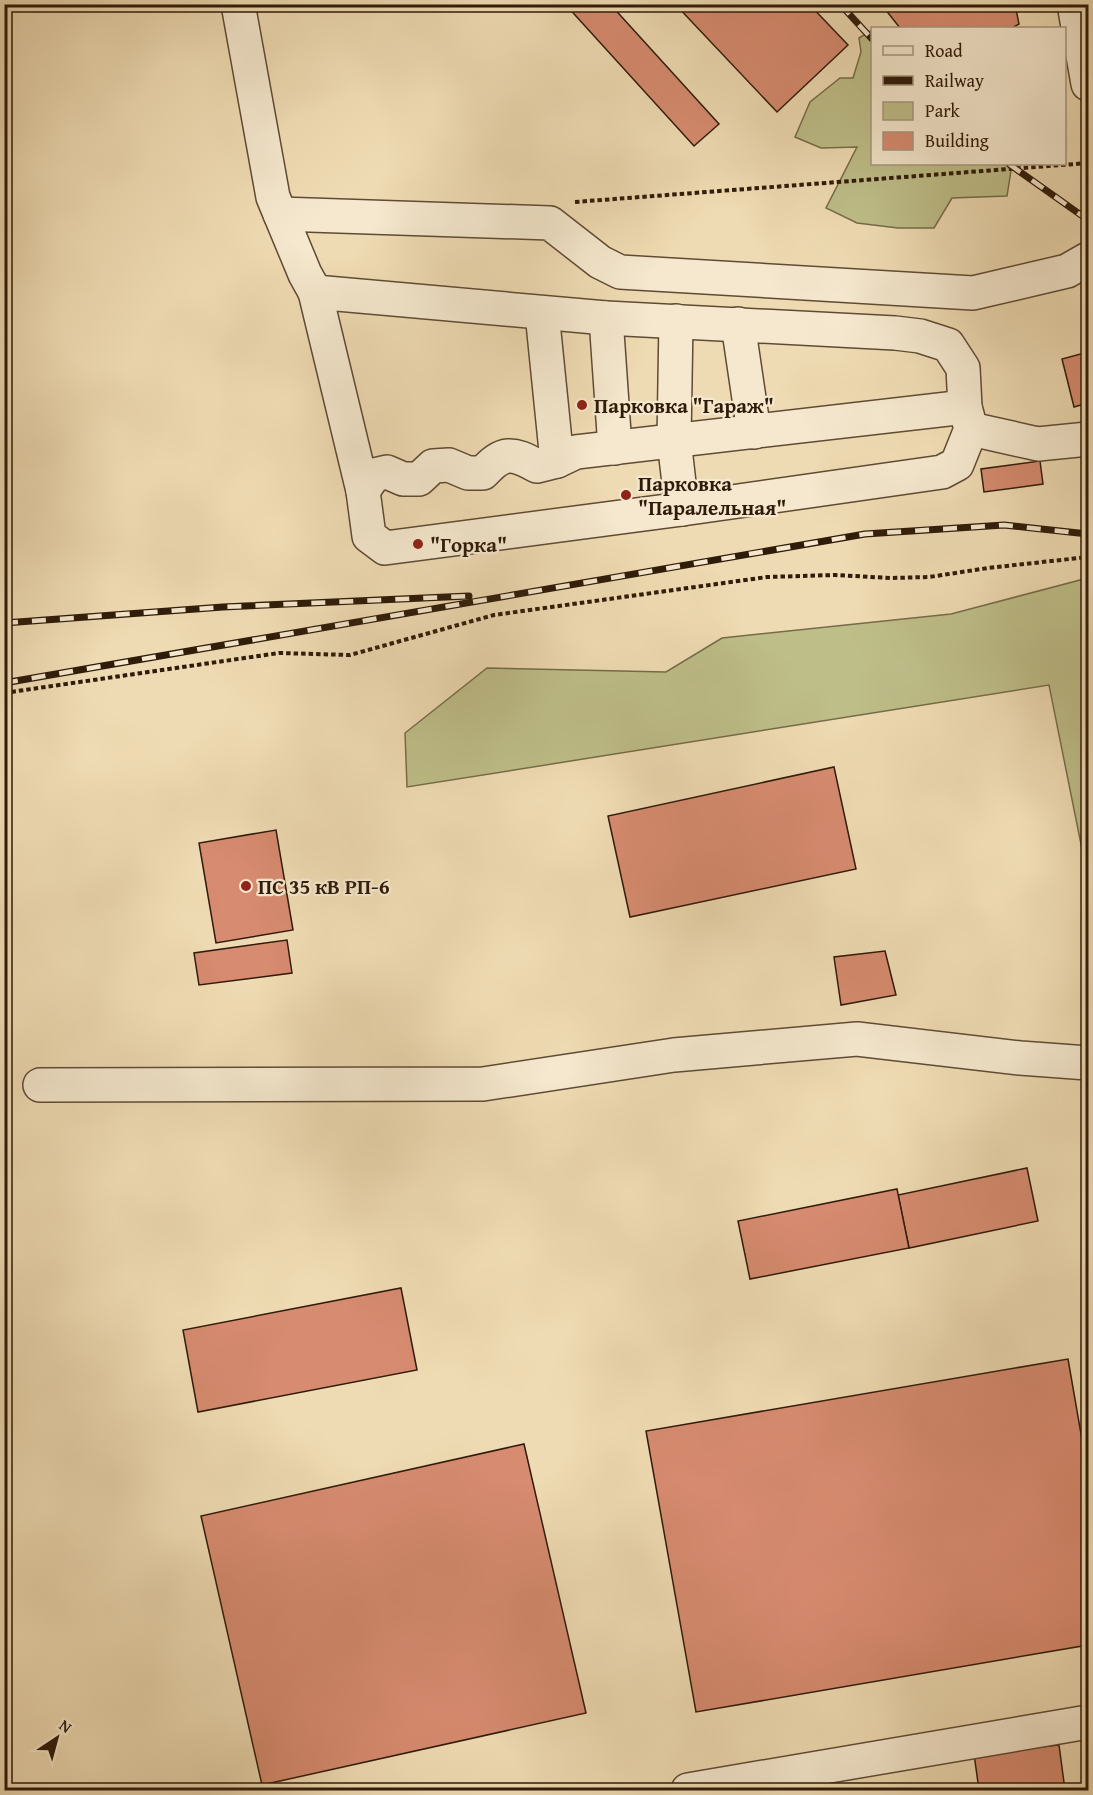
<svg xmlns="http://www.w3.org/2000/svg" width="1093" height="1795" font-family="'Gentium Book Plus',serif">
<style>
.green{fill:#bebe89;stroke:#766c49;stroke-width:1.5}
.building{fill:#d78b70;stroke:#2f1b09;stroke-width:1.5}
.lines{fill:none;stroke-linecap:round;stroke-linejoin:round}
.minor-casing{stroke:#5f4b34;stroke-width:36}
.path{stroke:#2f1b09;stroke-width:4;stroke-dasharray:4.5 3;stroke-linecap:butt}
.minor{stroke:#f5e8ce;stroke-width:33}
.rail-casing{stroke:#2f1b09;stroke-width:7}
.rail{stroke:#f5e8ce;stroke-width:4.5;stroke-dasharray:14;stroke-linecap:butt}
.poi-dot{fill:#8f2418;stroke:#f5e8ce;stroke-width:2}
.labels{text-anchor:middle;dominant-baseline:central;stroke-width:4.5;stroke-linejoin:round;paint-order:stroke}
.poi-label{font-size:21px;font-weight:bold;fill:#2f1b09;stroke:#f5e8ce;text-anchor:start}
</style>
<rect width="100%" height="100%" fill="#efdbb3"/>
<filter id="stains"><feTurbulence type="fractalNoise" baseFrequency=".00333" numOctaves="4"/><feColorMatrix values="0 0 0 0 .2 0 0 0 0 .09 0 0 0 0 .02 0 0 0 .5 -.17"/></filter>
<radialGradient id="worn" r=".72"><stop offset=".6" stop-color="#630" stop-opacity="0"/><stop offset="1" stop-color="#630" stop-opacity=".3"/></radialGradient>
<g class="green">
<polygon points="872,30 872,164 1012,164 1007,196 952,198 934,228 898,228 857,223 826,208 857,147 821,148 795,137 810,102 840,78 853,78 861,52 859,38"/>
<polygon points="1084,579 1088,594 1088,879 1049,685 407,787 405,733 487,668 666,672 722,638 951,614"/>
</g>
<g class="building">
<polygon points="565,4 610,4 719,124 694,146"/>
<polygon points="675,4 809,4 848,45 777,112"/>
<polygon points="881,4 1015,4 1019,24 1012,28 900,28"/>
<polygon points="1088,352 1088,403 1074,407 1062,359"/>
<polygon points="1040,461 1043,484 984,492 981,469"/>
<polygon points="834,767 856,869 630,917 608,816"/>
<polygon points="276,830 293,930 216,943 199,843"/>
<polygon points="287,940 292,973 199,985 194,953"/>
<polygon points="885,951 896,995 841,1005 834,957"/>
<polygon points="1027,1168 1038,1221 909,1248 898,1195"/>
<polygon points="897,1189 909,1248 750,1279 738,1221"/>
<polygon points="401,1288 417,1370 198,1412 183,1330"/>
<polygon points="1068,1359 1088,1474 1088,1645 696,1712 646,1431"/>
<polygon points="524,1444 586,1713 262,1785 201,1516"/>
<polygon points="1059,1745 1065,1790 979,1790 974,1754"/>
</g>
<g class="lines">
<defs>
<g id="minor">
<polyline points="238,4 273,197 305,274 315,292"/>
<polyline points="1074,4 1088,84"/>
<polyline points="280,214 550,223 600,262 620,272 973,293 1067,271 1088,259"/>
<polygon points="315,292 606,318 895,333 920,336 948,345 963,368 965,407 971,429 957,464 942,472 682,509 385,548 369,536 363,491"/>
<polyline points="542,313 557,461"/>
<polyline points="606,318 615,448"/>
<polyline points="676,321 674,440 682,509"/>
<polyline points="738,324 754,432"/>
<polyline points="971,429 1038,444 1088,439"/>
<path d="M363,491L374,475L387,472L403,479H419L433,466L449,465L468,473H483C503,451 512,452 537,466L557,461L576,452L965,407"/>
<polyline points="40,1085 483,1084 674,1055 857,1039 1020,1058 1088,1063"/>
<polyline points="688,1790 1088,1722"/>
</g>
</defs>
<use href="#minor" class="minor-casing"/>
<g class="path">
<polyline points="575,202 1088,163"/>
<polyline points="4,693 279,653 350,655 494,615 767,577 835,575 891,578 929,577 988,568 1088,557"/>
</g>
<use href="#minor" class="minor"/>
<defs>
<g id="rail">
<polyline points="840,4 872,39"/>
<polyline points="1009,164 1088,220"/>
<polyline points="4,623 223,607 469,596"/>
<polyline points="4,683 865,534 1004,525 1088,534"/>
</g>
</defs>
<use href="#rail" class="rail-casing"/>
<use href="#rail" class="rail"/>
</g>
<g class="poi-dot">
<circle cx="582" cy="405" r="6"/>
<circle cx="626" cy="495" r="6"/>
<circle cx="418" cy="544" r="6"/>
<circle cx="246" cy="886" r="6"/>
</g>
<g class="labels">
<g class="poi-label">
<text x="594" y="405">Парковка "Гараж"</text>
<text x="638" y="483">Парковка<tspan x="638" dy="24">"Паралельная"</tspan></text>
<text x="430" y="544">"Горка"</text>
<text x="258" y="886">ПС 35 кВ РП-6</text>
</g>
</g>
<rect width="1093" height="1795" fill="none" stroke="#efdbb3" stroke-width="24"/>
<rect x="6" y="6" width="1081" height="1783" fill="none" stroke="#2f1b09" stroke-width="3"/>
<rect x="12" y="12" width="1069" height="1771" fill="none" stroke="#2f1b09" stroke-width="1.5"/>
<rect x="871" y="27" width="195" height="138" fill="#f5e8ce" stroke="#a6967f" stroke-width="1.5"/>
<rect x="883" y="46" width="30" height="9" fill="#f5e8ce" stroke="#a6967f" stroke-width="1.5"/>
<text x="925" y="57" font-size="18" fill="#2f1b09">Road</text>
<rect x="883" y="76" width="30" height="9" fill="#2f1b09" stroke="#a6967f" stroke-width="1.5"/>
<text x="925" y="87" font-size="18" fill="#2f1b09">Railway</text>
<rect x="883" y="102" width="30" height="18" fill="#bebe89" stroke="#a6967f" stroke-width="1.5"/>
<text x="925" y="117" font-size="18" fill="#2f1b09">Park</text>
<rect x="883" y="132" width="30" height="18" fill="#d78b70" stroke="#a6967f" stroke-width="1.5"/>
<text x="925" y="147" font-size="18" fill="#2f1b09">Building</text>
<g transform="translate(57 1738) rotate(36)" stroke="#f5e8ce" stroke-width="4.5" paint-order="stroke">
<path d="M0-4.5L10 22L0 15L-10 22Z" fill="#2f1b09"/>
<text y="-9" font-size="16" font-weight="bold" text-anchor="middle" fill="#2f1b09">N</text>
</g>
<rect width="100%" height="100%" filter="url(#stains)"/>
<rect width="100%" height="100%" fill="url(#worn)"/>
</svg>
